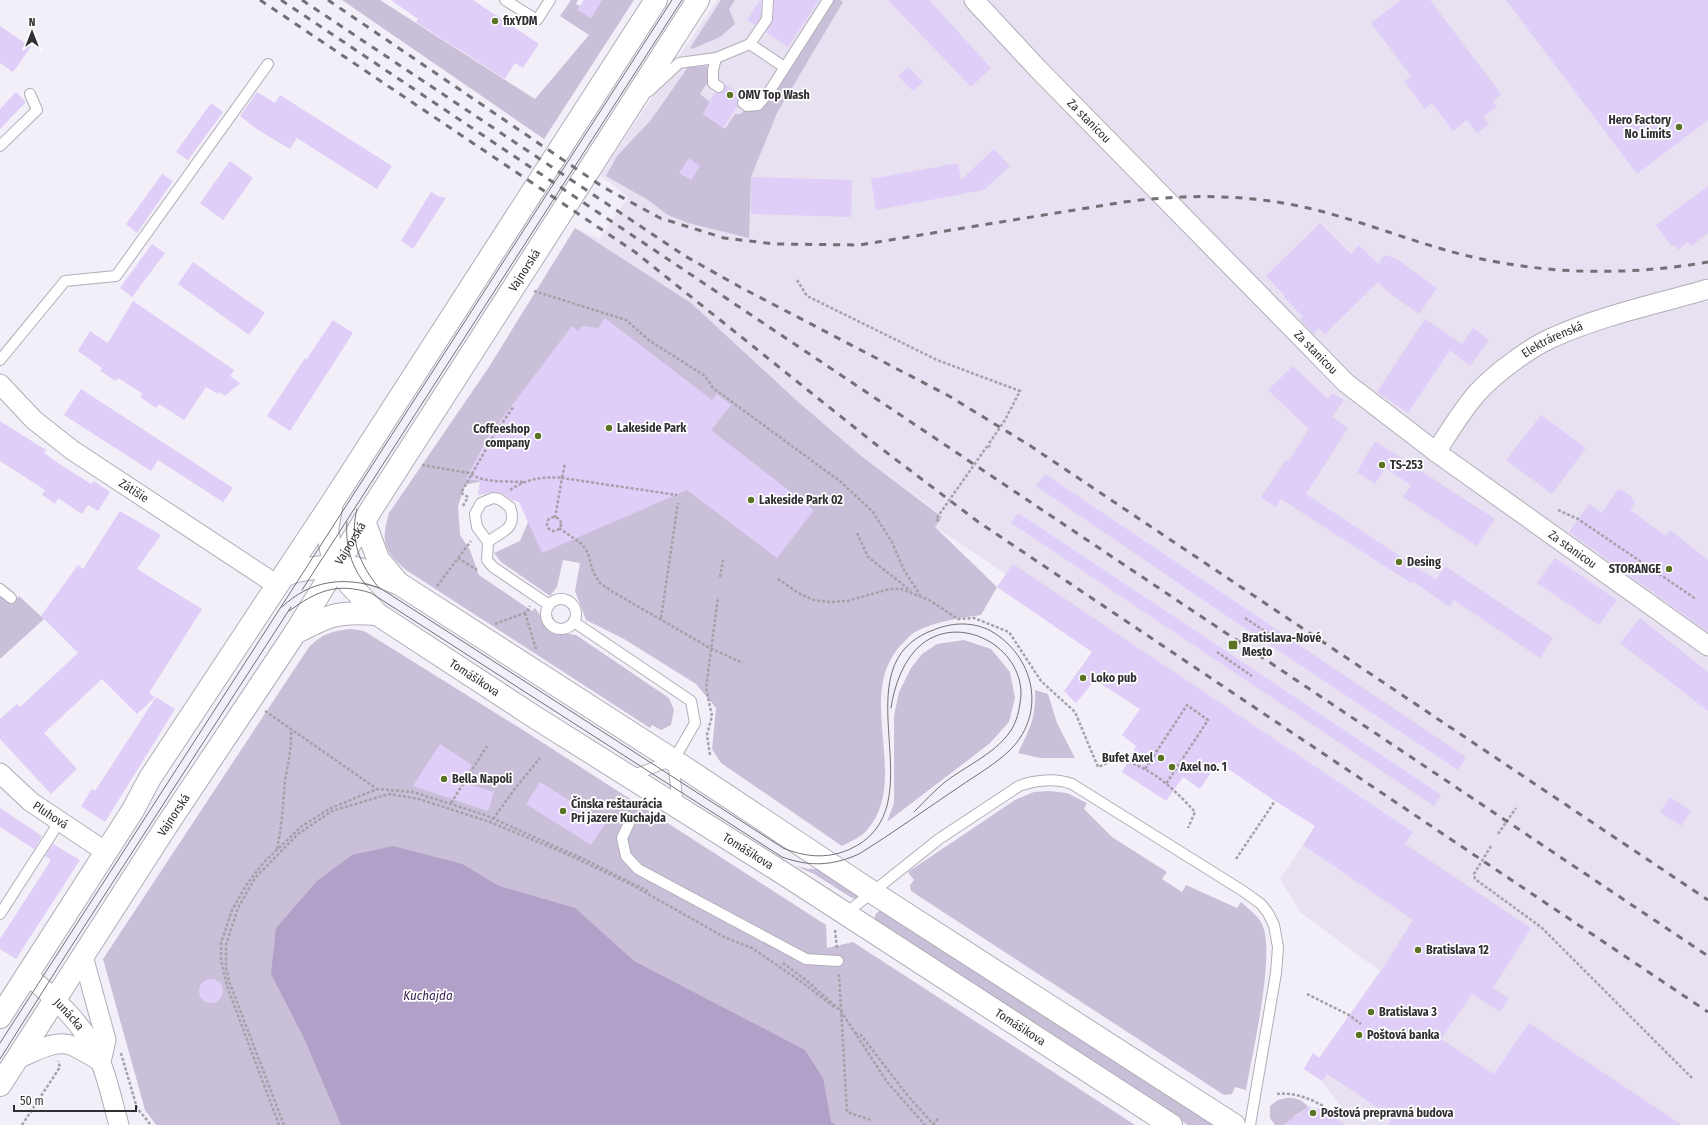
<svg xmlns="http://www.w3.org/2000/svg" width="1708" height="1125" font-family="'Fira Sans Condensed',sans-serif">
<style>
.built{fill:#e8e1f2}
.green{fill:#cabfd9}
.water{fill:#b1a0c7}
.building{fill:#dfcef7}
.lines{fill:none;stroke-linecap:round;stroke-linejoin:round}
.service-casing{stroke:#b1adb7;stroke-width:12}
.minor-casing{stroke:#b1adb7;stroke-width:21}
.secondary-casing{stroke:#b1adb7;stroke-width:24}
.path{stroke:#a5a1a9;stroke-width:2.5;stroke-dasharray:3 2;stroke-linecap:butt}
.service{stroke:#fff;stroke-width:10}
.minor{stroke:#fff;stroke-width:19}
.secondary{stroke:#fff;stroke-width:22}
.tram{stroke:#727076;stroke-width:1}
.rail{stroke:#727076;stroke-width:3;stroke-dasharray:7 7;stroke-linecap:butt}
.poi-dot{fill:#5b7325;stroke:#fff;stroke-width:1.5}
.labels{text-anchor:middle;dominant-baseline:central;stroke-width:3.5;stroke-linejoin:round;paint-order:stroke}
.poi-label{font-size:12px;font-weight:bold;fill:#312f33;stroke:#fff;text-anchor:start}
.street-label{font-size:12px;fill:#312f33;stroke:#fff}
.water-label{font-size:13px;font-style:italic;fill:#3b2253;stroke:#fff}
</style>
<rect width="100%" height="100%" fill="#f3eff9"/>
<polygon class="built" points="717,0 1708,0 1708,1125 1292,1125 1293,1116 1307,1106 1323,1109 1336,1119 1343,1109 1322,1081 1304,1069 1313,1053 1319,1058 1380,971 1300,912 1280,879 1335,797 1154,673 935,527 941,516 931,507 860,455 796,400 575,228 600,239 628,197 600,175"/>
<g class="green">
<polygon points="342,0 380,0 535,99 589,35 560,16 571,0 578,0 576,4 580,6 578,10 591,18 601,1 600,0 634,0 544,139"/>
<polygon points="721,0 735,0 729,9 735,24 720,37 692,49 690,48"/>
<polygon points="832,0 840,0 843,2 777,113 751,177 749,238 688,223 668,215 648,200 606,176 617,156 651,120 688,67 707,66 708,82 700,94 710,102 703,114 725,129 735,114 740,114 744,111 757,110"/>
<path d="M575,228L691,303L796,400L860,455L942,517L935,527L997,587L981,615C960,618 937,621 917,631C912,633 907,639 903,643C852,694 912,779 867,830C862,837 849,842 842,846L721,763L712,749L716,708L696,684L624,639L586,620L575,591L580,563L563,560L557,587L550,596L501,562L494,553L520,541L528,522L525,498L483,481L465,485L458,506L460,535L470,550L479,575L532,611L535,608L551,631L576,635L669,698L674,710L671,725L661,730L652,725L650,728L406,570C383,550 381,542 389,513L487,370Z"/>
<polygon points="0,596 11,605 19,596 44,619 0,659"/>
<path d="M352,629L364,631L523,730L826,925L827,948L853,942L1135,1125H156L145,1110L103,959L309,647C322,634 334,630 352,629Z"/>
<polygon points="964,640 991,649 1010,672 1015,698 1009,722 989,744 887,822 894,803 894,716 899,692 911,668 922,654 937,644"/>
<path d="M1035,690L1048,694L1057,723L1075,758H1040L1018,753C1030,728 1036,718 1035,690Z"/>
<path d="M1049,791L1067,793L1087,803L1084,809L1112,837L1167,872L1162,879L1182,892L1186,885L1237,908L1241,902C1249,909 1257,915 1262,924C1276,953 1252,1055 1246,1090L1235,1087L1232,1094L1224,1095L911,891L910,885L914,880L908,872L1015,800L1034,792Z"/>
<polygon points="796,866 809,869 823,869 866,896 859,899 852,898 814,874"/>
<path d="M882,910L1218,1125H1188L878,925C873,919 873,913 882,910Z"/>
<path d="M1286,1098C1294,1097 1303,1100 1308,1107L1294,1116L1293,1125H1275L1270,1118V1106L1278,1100Z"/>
</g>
<polygon class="water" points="393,846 462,864 499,886 575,908 634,961 805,1050 823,1078 831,1122 836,1125 341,1125 304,1038 271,974 276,928 317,881 352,855"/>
<g class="building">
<polygon points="391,0 473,0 539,44 523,68 515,63 505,79 416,22 418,19"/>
<polygon points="584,0 602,0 591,18 577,10"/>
<polygon points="760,0 761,0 761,17 755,25 747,20"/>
<polygon points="774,0 819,0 788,47 766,32 773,20"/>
<polygon points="888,0 929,0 991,68 971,87"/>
<polygon points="1401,0 1430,0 1501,94 1493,101 1497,107 1483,117 1489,124 1477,133 1467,120 1453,131 1432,103 1425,109 1404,81 1411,76 1371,23"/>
<polygon points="1506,0 1708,0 1708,120 1637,174"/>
<polygon points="0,26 31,47 13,72 0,63"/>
<polygon points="908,67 923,82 913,91 898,76"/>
<polygon points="725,84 744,97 738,99 737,105 740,109 737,107 723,128 703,114 715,92 719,93 724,91"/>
<polygon points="16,92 26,102 0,129 0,109"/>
<polygon points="257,92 275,103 280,95 392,166 377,189 297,138 290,149 258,130 240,116"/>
<polygon points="211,103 223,112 188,160 176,152"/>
<polygon points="994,149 1010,166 984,190 876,210 871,179 958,163 961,180"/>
<polygon points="689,158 700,166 691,180 679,173"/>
<polygon points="230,161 253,178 223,220 200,203"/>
<polygon points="162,174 173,181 137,233 126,224"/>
<polygon points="751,177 852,180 851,217 751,214"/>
<polygon points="1708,186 1708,233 1691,246 1688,242 1678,250 1674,244 1672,247 1656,225"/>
<polygon points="431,192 438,196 446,198 413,249 401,241"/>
<polygon points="1320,223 1351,254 1359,245 1378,264 1385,255 1397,259 1437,288 1419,314 1389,293 1378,282 1325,334 1319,328 1314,334 1300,320 1303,317 1284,297 1285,296 1266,276"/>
<polygon points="152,244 165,253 132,297 120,288"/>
<polygon points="193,262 265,313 249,335 178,284"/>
<polygon points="133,301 234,370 230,376 240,383 225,396 220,392 218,394 206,387 184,420 159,404 156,408 146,401 140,397 143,394 118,378 116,381 100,371 102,368 78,351 90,331 108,343"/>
<polygon points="605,318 712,400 717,394 731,405 711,430 814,510 777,558 687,490 542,553 519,502 512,500 503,494 494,492 478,495 480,481 466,479 488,437 572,326 578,331 582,326 598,328"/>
<polygon points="1425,319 1462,344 1473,328 1489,340 1470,366 1450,350 1408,413 1377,392"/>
<polygon points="333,320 353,333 290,431 267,416 305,358 306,360"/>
<polygon points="1293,366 1328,399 1332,393 1344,400 1332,417 1348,428 1306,494 1436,580 1445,566 1553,638 1540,658 1454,600 1450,607 1412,581 1411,583 1281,499 1276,507 1261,497 1286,460 1288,462 1309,429 1268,390"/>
<polygon points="81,389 233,488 223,502 158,460 151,471 64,415"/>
<polygon points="1541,415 1586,448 1552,494 1506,460"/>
<polygon points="0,421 46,450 44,453 55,461 91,484 94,481 110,492 98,511 88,505 82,514 58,498 55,504 42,495 45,490 0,461"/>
<polygon points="1375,441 1495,519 1477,546 1403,497 1411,485 1385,468 1375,484 1357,472"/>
<polygon points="1045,474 1466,757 1458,770 1240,625 1036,486"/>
<polygon points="1618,489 1629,494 1635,503 1630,510 1666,536 1670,530 1708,560 1708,632 1569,532 1589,504 1602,513"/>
<polygon points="120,511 161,535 137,569 202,609 149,693 155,697 137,714 102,679 44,733 77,769 51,794 0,739 0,719 17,704 20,707 78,653 41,616 78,565 83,569"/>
<polygon points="1018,513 1220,647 1441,795 1434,806 1011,523"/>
<polygon points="1555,558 1617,600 1599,625 1537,583"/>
<polygon points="1013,564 1413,832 1405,844 1531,928 1493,988 1509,998 1500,1012 1472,994 1441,1039 1494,1074 1529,1023 1682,1125 1387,1125 1392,1118 1356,1093 1327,1074 1322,1081 1304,1069 1313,1053 1319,1058 1381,971 1413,920 1303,845 1315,826 1275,801 1218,762 1200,789 1183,777 1166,801 1122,772 1136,746 1122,735 1140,709 1095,680 1076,703 1064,691 1092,652 997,587"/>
<polygon points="1640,618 1708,672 1708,711 1620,643"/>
<polygon points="156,697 175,709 105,822 81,806 92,789 95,791"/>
<polygon points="440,744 472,765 461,782 494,792 488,811 413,786"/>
<polygon points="540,782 606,823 591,845 526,804"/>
<polygon points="1670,797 1691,811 1681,826 1660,812"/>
<polygon points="0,808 42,836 34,849 0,827"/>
<polygon points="53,844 80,860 16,959 0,949 0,939 51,860 45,856"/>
<circle cx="211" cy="991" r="12"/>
<polygon points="1308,1107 1322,1110 1346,1125 1283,1125"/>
</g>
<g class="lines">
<defs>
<g id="service">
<polyline points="505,0 537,20 550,0"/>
<polyline points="750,44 784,67"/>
<polyline points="716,58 713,70 713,83 719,87"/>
<polyline points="649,91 679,63 716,58 750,44 767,19 768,0"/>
<polyline points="743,103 747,106 758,105 769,92 828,0"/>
<polyline points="0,146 37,110 30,94"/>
<polyline points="0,360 65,281 116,276 268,64"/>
<path d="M493,498L499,499L510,507C518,530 501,531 488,542L477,527L475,514L481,503Z"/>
<polyline points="488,542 487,560 493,567 549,605"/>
<polyline points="0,589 11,598"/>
<circle cx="561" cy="614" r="15"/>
<polyline points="574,622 691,701 695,723 676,756 673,760 631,776"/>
<polyline points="673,760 678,806"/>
<polyline points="628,817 631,819 622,838 626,856 638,869 806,959 838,961"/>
<polyline points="0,914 60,821"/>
<path d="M845,914L939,839L1019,786C1035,780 1055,778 1072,784L1243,891L1261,904L1268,913L1274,925L1278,947L1276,973L1250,1125"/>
</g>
<g id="minor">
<path id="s1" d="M974,0L1038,69L1346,383L1436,452L1708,646"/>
<path id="s2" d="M0,384L34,420L72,450L277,585"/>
<path id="s3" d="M1436,452C1449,432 1462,410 1478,392C1496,373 1530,347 1554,337C1603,315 1657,304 1708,289"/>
<path id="s4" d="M0,773L31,802L106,852"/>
<polyline points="83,956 106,1040 101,1062"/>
<path id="s5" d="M26,974C56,999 86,1026 101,1063C109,1083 113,1105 119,1125"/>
<path d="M17,1059C33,1053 55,1038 73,1046C82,1050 91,1056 100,1061"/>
</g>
<g id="secondary">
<path id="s6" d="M331,508L327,530L335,568L377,614L533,716L789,877L1171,1125"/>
<polyline points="364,521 378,559 398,583 673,760 872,892 1234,1125"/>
<path d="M284,576C299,567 338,565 355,568C369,571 383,578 397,583"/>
<path d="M295,633C329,615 338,611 377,614"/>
<polyline points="0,1017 133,810 150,778 333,501 656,0"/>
<path id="s7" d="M0,1085L167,825L295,633L374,505L698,0"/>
</g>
</defs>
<use href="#service" class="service-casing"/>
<use href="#minor" class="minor-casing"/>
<use href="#secondary" class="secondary-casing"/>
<g class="path">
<polyline points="797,280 807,296 937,360 1020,391 1005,420 988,445"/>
<polyline points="534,291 626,320 650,341 705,376 713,388 841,482 873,512 892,542 904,570 920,595"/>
<path d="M422,465L469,473C483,483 505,481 523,482"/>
<path d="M510,490C526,479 543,476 562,478L565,463"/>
<polyline points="468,497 461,493 494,435 514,406"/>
<polyline points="463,506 468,497"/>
<polyline points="1558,510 1578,519 1696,599"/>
<circle cx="554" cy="524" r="7"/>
<polyline points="555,518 562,478 677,495"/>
<polyline points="939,521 936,519 988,445 990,447"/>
<polyline points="559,528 582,544 588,553 593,572 600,583 613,592 710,648 743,663"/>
<polyline points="857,533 868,557 911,591"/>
<polyline points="458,558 477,570"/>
<polyline points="720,577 723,560"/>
<path d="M778,579L800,594L814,600L830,602L847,601L890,589H901L929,600L958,619L974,618L1009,632L1041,681L1075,712L1098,767C1104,765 1113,759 1119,760C1150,765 1176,791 1195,812L1188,828"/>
<polyline points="437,586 471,541"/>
<polyline points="525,613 536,649"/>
<polyline points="661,618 678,503"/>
<polyline points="1245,618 1272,636"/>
<polyline points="495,624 527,612 530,606"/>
<polyline points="1217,652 1252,676"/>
<polyline points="265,711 377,789"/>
<polyline points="710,755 707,735 712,716 706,688 718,597"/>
<polyline points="1145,769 1187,705 1208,720 1166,784"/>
<polyline points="451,803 487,746"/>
<polyline points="493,819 514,790 540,758"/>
<polyline points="1498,834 1516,808"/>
<polyline points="1491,846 1474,874 1475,879 1541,927 1693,1079"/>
<path d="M277,849C282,826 283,804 285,781C288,763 292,747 291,729"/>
<polyline points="1236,859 1275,801"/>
<polyline points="835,930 837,949"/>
<polyline points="783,963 807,981 841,1011 887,1082 925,1125"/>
<polyline points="839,974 847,1112 871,1120"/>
<polyline points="1307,994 1349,1015 1361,1024"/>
<polyline points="855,1033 861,1035 908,1096 934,1125"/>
<polyline points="121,1053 137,1108 151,1125"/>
<path d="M1277,1094C1293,1092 1309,1098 1323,1106"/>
<polyline points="22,1125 60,1067 58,1061"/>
<polyline points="279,1125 227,986 221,960 221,943 232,910 247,884 264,862 302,826 331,808 377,789 413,792 485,815 588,861 648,891"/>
<polyline points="284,1125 229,981 226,967 226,945 238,908 255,878 298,834 332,811 389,794 419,799 490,822 569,855 632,885 726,938 752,948 803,983 834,1007"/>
<polyline points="933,1125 939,1117"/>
</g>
<use href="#service" class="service"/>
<use href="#minor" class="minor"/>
<use href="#secondary" class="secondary"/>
<g class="tram">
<path d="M357,509C349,539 360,565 379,588"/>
<path d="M347,522C345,545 351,567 366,585"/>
<polyline points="302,590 682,0"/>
<path d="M282,607C310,580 344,576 380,588L783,848C805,857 826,859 848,850C944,809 832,664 936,629C954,622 974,622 991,631C1034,656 1047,712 1011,749C996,764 976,775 959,787C926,809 893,833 859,854C832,866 810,867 782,857L371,593C336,582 317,591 289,611"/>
<path d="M891,708C894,686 904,658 922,644C961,613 1022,647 1021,695C1020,706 1018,717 1013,727C999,752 967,765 945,782C934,791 924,802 914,812"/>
<polyline points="0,1043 672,0"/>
<polyline points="0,1059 69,950 291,607"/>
</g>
<g class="rail">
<polyline points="260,0 635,252 874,443 977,521 1708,1012"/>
<polyline points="281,0 1708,956"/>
<polyline points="302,0 685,256 740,287 949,396 1029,445 1708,900"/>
<path d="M328,0L603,187L660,218L724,238L775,244L859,245L1124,202C1185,194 1248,194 1308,208C1372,223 1432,251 1497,262C1567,275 1639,274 1708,262"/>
</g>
</g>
<g class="poi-dot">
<circle cx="495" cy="21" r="4"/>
<circle cx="730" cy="95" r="4"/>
<circle cx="1679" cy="127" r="4"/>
<circle cx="609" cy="428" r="4"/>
<circle cx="538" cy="436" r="4"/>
<circle cx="1382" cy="465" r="4"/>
<circle cx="751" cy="500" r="4"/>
<circle cx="1399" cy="562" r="4"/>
<circle cx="1669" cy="569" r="4"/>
<rect x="1228" y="640" width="10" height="10" rx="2"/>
<circle cx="1083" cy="678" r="4"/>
<circle cx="1161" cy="758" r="4"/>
<circle cx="1172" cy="767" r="4"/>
<circle cx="444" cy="779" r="4"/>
<circle cx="563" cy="811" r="4"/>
<circle cx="1418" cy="950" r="4"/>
<circle cx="1371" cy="1012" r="4"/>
<circle cx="1359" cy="1035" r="4"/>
<circle cx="1313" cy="1113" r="4"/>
</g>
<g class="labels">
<g class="poi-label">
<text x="503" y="21">fixYDM</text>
<text x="738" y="95">OMV Top Wash</text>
<text x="1671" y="120" text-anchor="end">Hero Factory<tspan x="1671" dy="14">No Limits</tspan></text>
<text x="617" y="428">Lakeside Park</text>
<text x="530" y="429" text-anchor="end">Coffeeshop<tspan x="530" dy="14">company</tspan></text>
<text x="1390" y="465">TS-253</text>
<text x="759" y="500">Lakeside Park 02</text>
<text x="1407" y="562">Desing</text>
<text x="1661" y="569" text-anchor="end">STORANGE</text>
<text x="1242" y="638">Bratislava-Nové<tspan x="1242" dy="14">Mesto</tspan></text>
<text x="1091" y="678">Loko pub</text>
<text x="1153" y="758" text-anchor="end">Bufet Axel</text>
<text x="1180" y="767">Axel no. 1</text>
<text x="452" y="779">Bella Napoli</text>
<text x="571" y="804">Čínska reštaurácia<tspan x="571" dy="14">Pri jazere Kuchajda</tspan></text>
<text x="1426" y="950">Bratislava 12</text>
<text x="1379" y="1012">Bratislava 3</text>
<text x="1367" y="1035">Poštová banka</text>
<text x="1321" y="1113">Poštová prepravná budova</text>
</g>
<g class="street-label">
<text stroke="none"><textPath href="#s1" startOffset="167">Za stanicou</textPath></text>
<text stroke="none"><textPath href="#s7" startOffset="969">Vajnorská</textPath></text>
<text stroke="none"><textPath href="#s3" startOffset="165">Elektrárenská</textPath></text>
<text stroke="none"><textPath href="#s1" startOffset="491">Za stanicou</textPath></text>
<text stroke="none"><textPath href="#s2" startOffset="172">Zátišie</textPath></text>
<text stroke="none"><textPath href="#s7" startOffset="645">Vajnorská</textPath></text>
<text stroke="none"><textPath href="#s1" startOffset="815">Za stanicou</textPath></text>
<text stroke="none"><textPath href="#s6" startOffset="240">Tomášikova</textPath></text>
<text stroke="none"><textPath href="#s4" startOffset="66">Pluhová</textPath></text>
<text stroke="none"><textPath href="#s7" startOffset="321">Vajnorská</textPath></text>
<text stroke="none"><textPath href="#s6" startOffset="564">Tomášikova</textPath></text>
<text stroke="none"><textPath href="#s5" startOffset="59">Junácka</textPath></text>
<text stroke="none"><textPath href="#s6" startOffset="888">Tomášikova</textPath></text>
</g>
<g class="water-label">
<text x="428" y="995">Kuchajda</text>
</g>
</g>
<g transform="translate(32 32)" stroke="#ffffff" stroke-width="3" paint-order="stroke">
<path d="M0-3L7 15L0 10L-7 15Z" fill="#312f33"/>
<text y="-6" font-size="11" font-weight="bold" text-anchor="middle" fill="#312f33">N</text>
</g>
<path d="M14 1105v6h122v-6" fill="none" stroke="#312f33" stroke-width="2"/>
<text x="20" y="1105" font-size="12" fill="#312f33" stroke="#ffffff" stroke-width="3" paint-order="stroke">50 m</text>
</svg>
